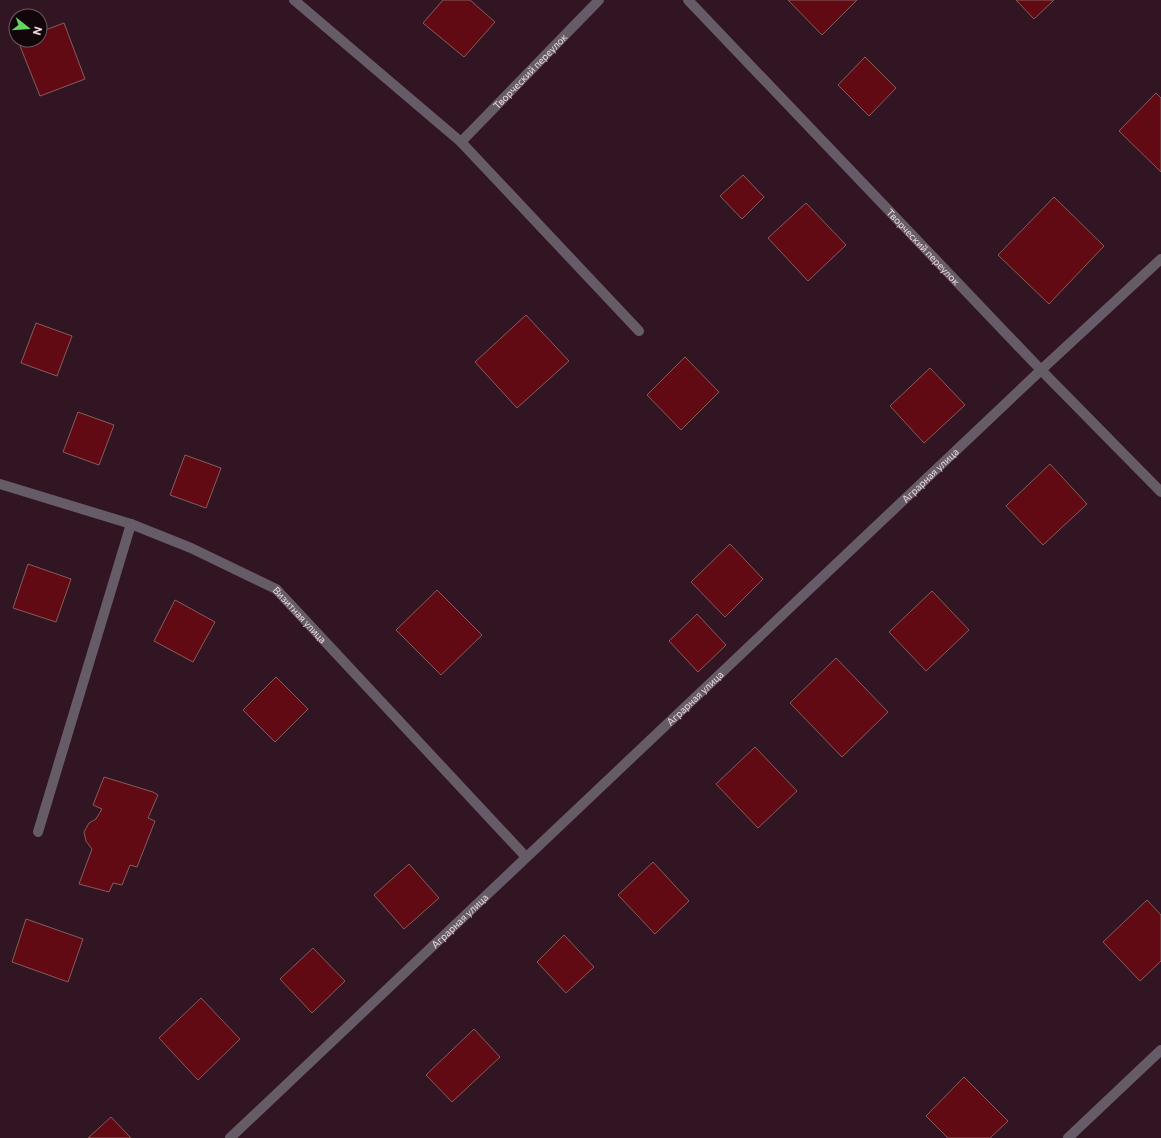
<svg xmlns="http://www.w3.org/2000/svg" width="1161" height="1138" font-family="Commissioner,sans-serif">
<style>
.building{fill:#620a14;stroke:#835d5b}
.lines{fill:none;stroke-linecap:round;stroke-linejoin:round}
.minor{stroke:#665c68;stroke-width:10}
.labels{text-anchor:middle;dominant-baseline:central;stroke-width:3;stroke-linejoin:round;paint-order:stroke}
.street-label{font-size:10px;fill:#edd8e0;stroke:#12060b}
</style>
<rect width="100%" height="100%" fill="#321522"/>
<g class="building">
<polygon points="443,0 470,0 495,22 464,57 423,23"/>
<polygon points="788,0 857,0 822,35"/>
<polygon points="1016,0 1054,0 1034,19"/>
<polygon points="64,23 85,79 40,96 18,41 40,40 40,32"/>
<polygon points="865,57 896,88 869,116 838,85"/>
<polygon points="1156,93 1161,98 1161,172 1119,131"/>
<polygon points="743,175 764,197 742,219 720,196"/>
<polygon points="1054,197 1104,246 1049,304 998,255"/>
<polygon points="806,203 846,245 808,281 768,238"/>
<polygon points="526,315 569,361 517,408 475,362"/>
<polygon points="36,323 72,336 57,376 21,363"/>
<polygon points="685,357 719,392 681,430 647,395"/>
<polygon points="930,368 965,405 924,443 890,406"/>
<polygon points="78,412 114,425 99,465 63,452"/>
<polygon points="185,455 221,468 206,508 170,495"/>
<polygon points="1050,464 1087,504 1043,545 1006,506"/>
<polygon points="730,544 763,579 725,617 691,582"/>
<polygon points="28,564 71,579 56,622 13,608"/>
<polygon points="437,590 482,635 441,675 396,630"/>
<polygon points="932,591 969,630 926,671 889,632"/>
<polygon points="175,600 215,622 193,662 154,641"/>
<polygon points="697,614 726,645 698,672 669,641"/>
<polygon points="836,658 888,712 842,757 790,703"/>
<polygon points="276,677 308,709 275,742 243,710"/>
<polygon points="755,747 797,791 758,828 716,784"/>
<polygon points="104,777 153,792 158,795 148,818 155,821 137,867 130,865 122,885 113,883 109,892 79,884 92,849 86,841 84,832 89,823 96,819 102,809 93,805"/>
<polygon points="653,862 689,901 655,934 618,895"/>
<polygon points="409,864 439,898 404,929 374,895"/>
<polygon points="1147,900 1161,915 1161,961 1140,981 1103,942"/>
<polygon points="26,919 83,939 68,982 12,962"/>
<polygon points="564,935 594,967 566,993 537,962"/>
<polygon points="313,948 345,981 312,1013 280,979"/>
<polygon points="201,998 240,1039 198,1080 159,1038"/>
<polygon points="474,1029 500,1057 452,1102 426,1075"/>
<polygon points="964,1077 1008,1121 990,1138 948,1138 926,1116"/>
<polygon points="111,1117 131,1138 88,1138"/>
</g>
<g class="lines">
<g class="minor">
<polyline points="294,0 461,142 639,331"/>
<path id="s1" d="M688,0L1041,370L1161,492"/>
<path id="s2" d="M461,142L599,0"/>
<path id="s3" d="M0,484L131,524L191,548L276,589L526,857"/>
<polyline points="38,832 131,524"/>
<path id="s4" d="M230,1138L1041,370L1161,259"/>
<polyline points="1068,1138 1161,1050"/>
</g>
</g>
<g class="labels">
<g class="street-label">
<text stroke="none"><textPath href="#s2" startOffset="99">Творческий переулок</textPath></text>
<text stroke="none"><textPath href="#s1" startOffset="341">Творческий переулок</textPath></text>
<text stroke="none"><textPath href="#s4" startOffset="964">Аграрная улица</textPath></text>
<text stroke="none"><textPath href="#s3" startOffset="331">Визитная улица</textPath></text>
<text stroke="none"><textPath href="#s4" startOffset="640">Аграрная улица</textPath></text>
<text stroke="none"><textPath href="#s4" startOffset="316">Аграрная улица</textPath></text>
</g>
</g>
<g transform="translate(28 28) rotate(107)"><circle r="19" fill="#12060b" stroke="#6a5a60"/>
<path d="M0-3L7 15L0 10L-7 15Z" fill="#65d467"/>
<text y="-6" font-size="11" font-weight="bold" text-anchor="middle" fill="#edd8e0">N</text>
</g>
</svg>
